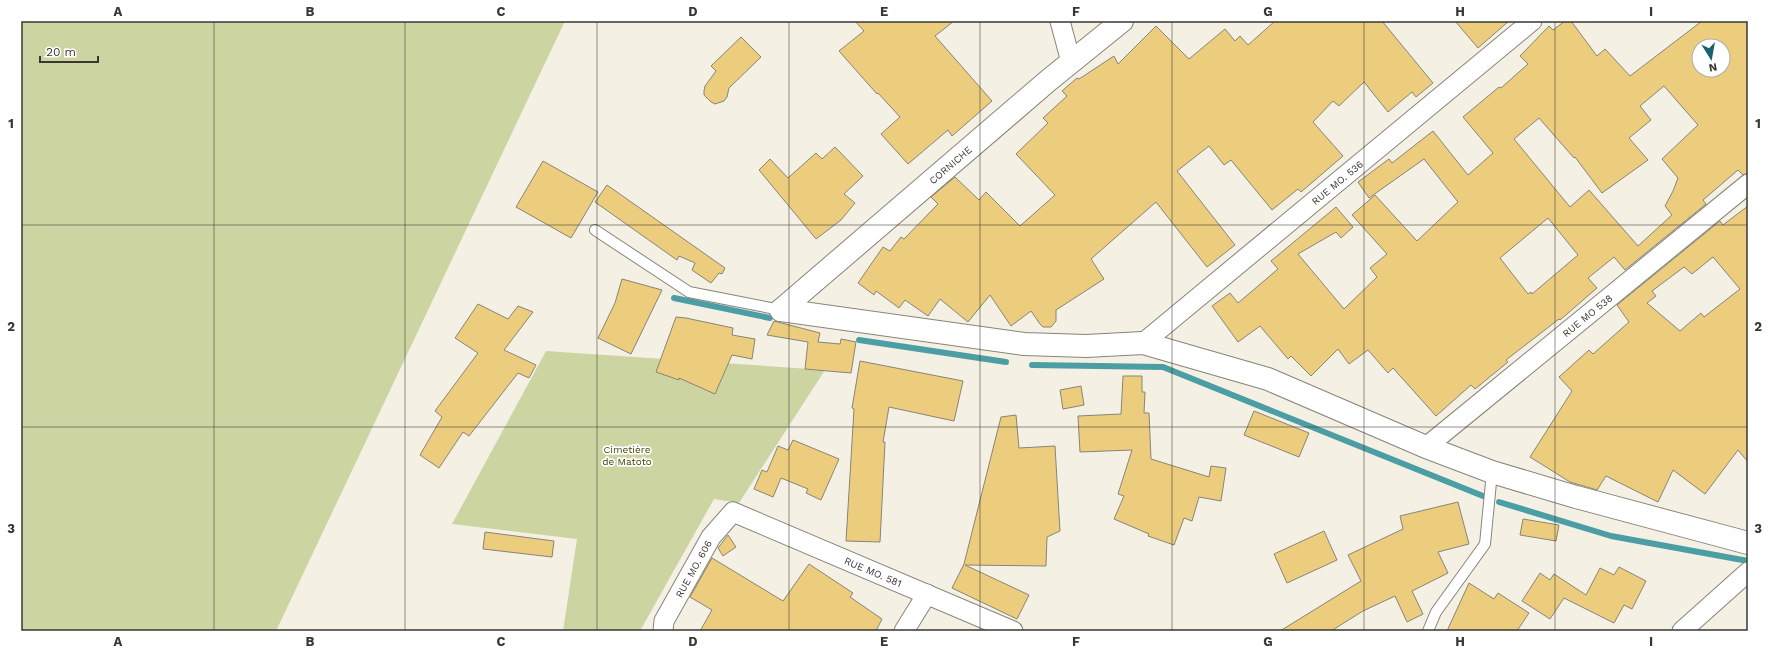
<svg xmlns="http://www.w3.org/2000/svg" width="1769" height="652" font-family="'Work Sans',sans-serif">
<style>
.green{fill:#ccd5a2}
.lines{fill:none;stroke-linecap:round;stroke-linejoin:round}
.stream{stroke:#4b9ea3;stroke-width:6}
.building{fill:#eccd7d;stroke:#888478;fill-rule:evenodd}
.service-casing{stroke:#888479;stroke-width:12}
.minor-casing{stroke:#888479;stroke-width:21}
.tertiary-casing{stroke:#888479;stroke-width:24}
.service{stroke:#fff;stroke-width:10}
.minor{stroke:#fff;stroke-width:19}
.tertiary{stroke:#fff;stroke-width:22}
.grid{fill:none;stroke:#393732;stroke-width:1;stroke-opacity:0.55}
.labels{text-anchor:middle;dominant-baseline:central;stroke-width:3.5;stroke-linejoin:round;paint-order:stroke}
.street-label{font-size:10px;fill:#393732;stroke:#fff}
.park-label{font-size:10px;fill:#3e4504;stroke:#fff}
.neatline{fill:none;stroke:#393732;stroke-width:1.5}
.grid-label{font-size:13px;text-anchor:middle;font-weight:bold;fill:#393732}
</style>
<rect width="100%" height="100%" fill="#f5f0e4"/>
<g class="green">
<polygon points="21,21 565,21 276,631 21,631"/>
<polygon points="546,351 825,370 739,503 714,499 640,631 563,631 577,539 452,524"/>
</g>
<g class="lines">
<g class="stream">
<polyline points="674,298 770,318"/>
<polyline points="859,340 1006,362"/>
<polyline points="1032,365 1163,367 1483,496"/>
<polyline points="1499,502 1611,536 1748,561"/>
</g>
</g>
<g class="building">
<polygon points="855,21 954,21 935,36 992,101 952,136 948,130 908,164 881,134 900,117 878,93 877,94 839,51 864,31"/>
<polygon points="1275,21 1382,21 1433,83 1416,97 1412,92 1388,112 1364,82 1339,106 1333,101 1313,122 1343,156 1301,192 1298,189 1272,210 1231,160 1224,165 1209,146 1177,171 1235,245 1207,267 1156,202 1091,259 1104,279 1056,310 1056,321 1051,327 1043,327 1040,324 1031,311 1011,326 990,295 968,322 940,299 928,316 905,300 899,308 876,291 874,295 858,283 883,247 890,251 901,237 904,239 938,204 931,197 955,177 979,200 986,192 1020,226 1055,195 1016,154 1048,123 1043,118 1067,96 1062,91 1077,78 1079,79 1114,56 1118,64 1156,26 1189,59 1225,29 1235,41 1240,36 1248,45"/>
<polygon points="1455,21 1509,21 1478,48"/>
<path d="M1565,21H1571L1597,56L1605,49L1630,76L1702,21H1748V173L1743,175L1738,170L1703,200L1706,204L1625,270L1614,257L1588,278L1597,288L1560,320L1559,319L1506,360L1508,362L1475,389L1471,385L1436,416L1393,368L1388,373L1368,350L1349,364L1338,349L1311,376L1291,356L1288,359L1260,326L1238,342L1212,306L1230,293L1238,303L1278,269L1271,261L1336,207L1353,227L1341,238L1336,232L1298,254L1344,309L1377,277L1370,268L1387,254L1352,215L1375,195L1417,241L1458,202L1424,159L1369,198L1358,182L1389,159L1392,163L1433,131L1468,175L1493,153L1463,117L1499,87L1501,88L1528,64L1520,56L1549,26L1553,30ZM1699,46H1723V70H1699ZM1664,86L1698,125L1662,159L1678,178L1673,191L1665,206L1672,215L1638,246L1589,190L1570,207L1514,139L1539,118L1574,158L1575,157L1602,193L1648,160L1629,138L1651,120L1640,106ZM1548,218L1578,255L1532,294L1531,292L1528,294L1500,258Z"/>
<polygon points="741,37 761,57 729,88 727,97 724,101 715,104 711,102 704,95 704,91 705,86 716,71 711,66"/>
<polygon points="835,147 863,176 844,194 855,203 841,220 816,239 759,170 770,159 788,178 816,153 822,159"/>
<polygon points="543,161 598,192 571,238 516,207"/>
<polygon points="607,185 725,268 722,274 719,273 711,283 692,270 695,263 679,256 677,260 595,202"/>
<path d="M1748,206V462L1738,450L1705,494L1673,470L1658,502L1606,476L1597,490L1570,482L1530,457L1572,391L1559,377L1589,350L1593,354L1629,322L1617,305L1720,221L1723,225ZM1713,257L1740,289L1704,317L1701,313L1680,331L1647,303L1656,296L1652,291L1684,267L1692,274Z"/>
<polygon points="622,279 662,290 631,354 598,338 615,303"/>
<polygon points="478,304 508,319 518,306 533,312 504,350 536,365 529,378 518,373 469,436 463,432 439,468 420,455 442,417 435,411 478,353 455,338"/>
<polygon points="676,317 686,318 733,328 732,335 755,339 752,359 732,355 715,394 679,378 679,380 656,372"/>
<polygon points="774,321 820,333 818,342 840,344 841,339 856,342 851,373 805,369 808,342 767,335"/>
<polygon points="860,361 963,381 954,421 889,407 883,442 885,442 880,542 846,541 854,409 852,408"/>
<polygon points="1123,376 1142,376 1142,392 1145,392 1144,413 1149,413 1151,459 1209,477 1211,466 1226,468 1221,501 1199,497 1192,521 1184,518 1174,545 1148,536 1149,534 1114,519 1124,496 1118,494 1132,450 1080,452 1078,416 1121,414"/>
<polygon points="1081,386 1084,405 1063,409 1060,390"/>
<polygon points="1254,411 1309,433 1299,457 1244,435"/>
<polygon points="1016,415 1019,448 1055,446 1060,531 1047,537 1046,566 965,565 1029,595 1017,619 952,588 964,564 1001,417"/>
<polygon points="793,440 839,459 821,500 806,493 808,489 781,478 773,497 754,489 762,470 767,472 778,446 788,450"/>
<polygon points="1458,502 1469,544 1438,552 1448,573 1412,591 1423,614 1407,622 1395,596 1363,611 1331,631 1280,631 1361,581 1348,555 1403,529 1400,516"/>
<polygon points="1523,519 1559,525 1556,541 1520,535"/>
<polygon points="1324,531 1337,560 1287,583 1274,554"/>
<polygon points="485,532 554,541 552,557 483,549"/>
<polygon points="728,535 736,547 723,556 718,548"/>
<polygon points="712,558 783,601 809,564 853,593 850,597 882,619 876,631 700,631 712,610 690,597"/>
<polygon points="1619,567 1646,581 1632,609 1624,605 1614,623 1564,598 1550,619 1522,601 1540,573 1550,580 1554,574 1586,595 1600,568 1614,575"/>
<polygon points="1469,583 1494,599 1498,593 1529,613 1517,631 1447,631"/>
</g>
<g class="lines">
<defs>
<g id="service">
<polyline points="595,230 689,292 781,310"/>
<polyline points="1428,631 1436,612 1485,544 1492,472"/>
</g>
<g id="minor">
<polyline points="1060,21 1071,62"/>
<path id="s1" d="M1143,343L1532,21"/>
<path id="s2" d="M1426,447L1748,184"/>
<path id="s3" d="M663,631L664,621L711,537L733,512L1013,631"/>
<polyline points="904,631 927,594"/>
<polyline points="1682,631 1748,572"/>
</g>
<g id="tertiary">
<polyline points="781,310 1024,344 1086,346 1143,343 1268,379 1426,447 1492,472 1576,497 1748,543"/>
<path id="s4" d="M781,310L1049,80L1122,21"/>
</g>
</defs>
<use href="#service" class="service-casing"/>
<use href="#minor" class="minor-casing"/>
<use href="#tertiary" class="tertiary-casing"/>
<use href="#service" class="service"/>
<use href="#minor" class="minor"/>
<use href="#tertiary" class="tertiary"/>
</g>
<path class="grid" d="M214,21V631M405,21V631M597,21V631M789,21V631M980,21V631M1172,21V631M1364,21V631M1555,21V631M21,225H1748M21,427H1748"/>
<g class="labels">
<g class="street-label">
<text stroke="none"><textPath href="#s4" startOffset="223">CORNICHE</textPath></text>
<text stroke="none"><textPath href="#s1" startOffset="252">RUE MO. 536</textPath></text>
<text stroke="none"><textPath href="#s2" startOffset="208">RUE MO 538</textPath></text>
<text stroke="none"><textPath href="#s3" startOffset="70">RUE MO. 606</textPath></text>
<text stroke="none"><textPath href="#s3" startOffset="292">RUE MO. 581</textPath></text>
</g>
<g class="park-label">
<text x="627" y="449">Cimetière<tspan x="627" dy="12">de Matoto</tspan></text>
</g>
</g>
<rect width="1769" height="652" fill="none" stroke="#ffffff" stroke-width="44"/>
<g transform="translate(1711 58) rotate(169)"><circle r="19" fill="#ffffff" stroke="#b0afad"/>
<path d="M0-3L7 15L0 10L-7 15Z" fill="#196170"/>
<text y="-6" font-size="11" font-weight="bold" text-anchor="middle" fill="#393732">N</text>
</g>
<path d="M40 56v6h58v-6" fill="none" stroke="#393732" stroke-width="2"/>
<text x="46" y="56" font-size="12" fill="#393732" stroke="#ffffff" stroke-width="3" paint-order="stroke">20 m</text>
<rect x="22" y="22" width="1725" height="608" class="neatline"/>
<g class="grid-label">
<text x="118" y="16">A</text>
<text x="310" y="16">B</text>
<text x="501" y="16">C</text>
<text x="693" y="16">D</text>
<text x="884" y="16">E</text>
<text x="1076" y="16">F</text>
<text x="1268" y="16">G</text>
<text x="1460" y="16">H</text>
<text x="1651" y="16">I</text>
<text x="11" y="128">1</text>
<text x="1758" y="128">1</text>
<text x="11" y="331">2</text>
<text x="1758" y="331">2</text>
<text x="11" y="533">3</text>
<text x="1758" y="533">3</text>
<text x="118" y="646">A</text>
<text x="310" y="646">B</text>
<text x="501" y="646">C</text>
<text x="693" y="646">D</text>
<text x="884" y="646">E</text>
<text x="1076" y="646">F</text>
<text x="1268" y="646">G</text>
<text x="1460" y="646">H</text>
<text x="1651" y="646">I</text>
</g>
</svg>
